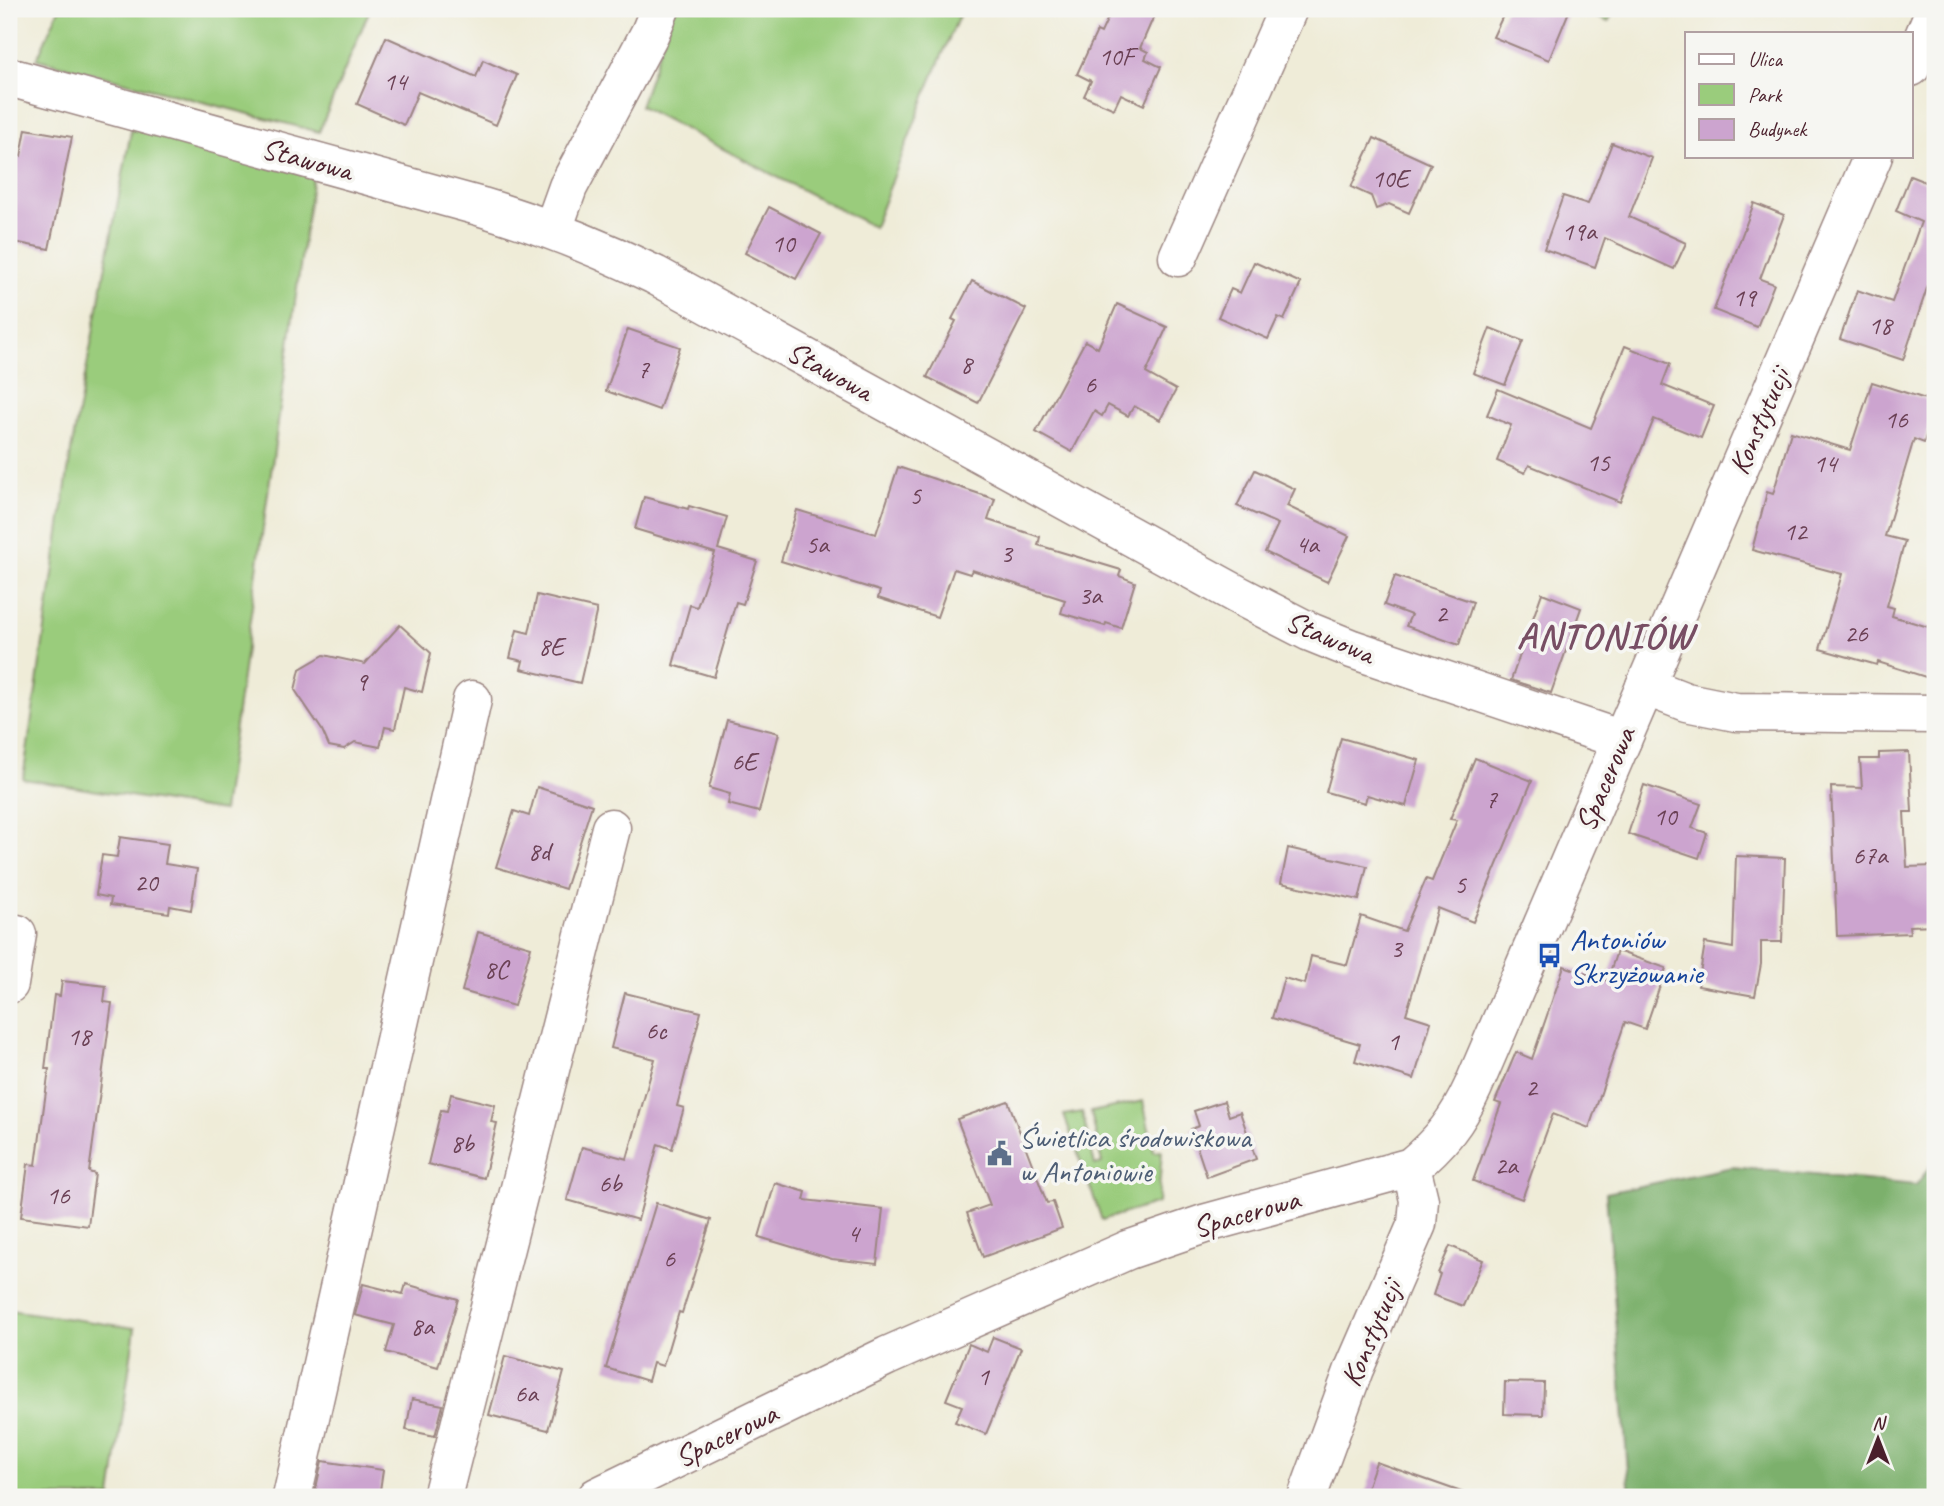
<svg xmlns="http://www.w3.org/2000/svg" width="1944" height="1506" font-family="Caveat,sans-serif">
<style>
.green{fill:#9acc7c;stroke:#727654;stroke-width:2}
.forest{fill:#7bb06c;stroke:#62684c;stroke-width:2}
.building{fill:#cca4cf}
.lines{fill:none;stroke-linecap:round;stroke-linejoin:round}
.minor-casing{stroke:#9c8682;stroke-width:41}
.minor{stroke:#fff;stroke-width:38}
.labels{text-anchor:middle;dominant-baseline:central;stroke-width:7;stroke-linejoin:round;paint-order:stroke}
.number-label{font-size:26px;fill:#6a4054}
.street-label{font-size:30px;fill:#4a1f2b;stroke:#f6f6f2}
.transit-label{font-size:30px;fill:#164399;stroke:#f6f6f2;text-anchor:start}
.service-label{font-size:30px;fill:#4e5e75;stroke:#f6f6f2;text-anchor:start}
.district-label{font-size:37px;font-weight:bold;letter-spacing:2px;fill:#784e64;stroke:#f6f6f2}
</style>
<rect width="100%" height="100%" fill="#f6f6f2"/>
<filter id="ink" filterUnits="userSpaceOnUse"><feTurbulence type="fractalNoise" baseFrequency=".0143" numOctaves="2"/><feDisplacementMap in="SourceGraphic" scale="14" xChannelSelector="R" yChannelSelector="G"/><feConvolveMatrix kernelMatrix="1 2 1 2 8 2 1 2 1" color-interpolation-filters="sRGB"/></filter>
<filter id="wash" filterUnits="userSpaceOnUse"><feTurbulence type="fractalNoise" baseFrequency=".00686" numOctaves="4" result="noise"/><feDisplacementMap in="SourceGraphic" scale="28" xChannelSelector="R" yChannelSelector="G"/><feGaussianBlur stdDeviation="1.57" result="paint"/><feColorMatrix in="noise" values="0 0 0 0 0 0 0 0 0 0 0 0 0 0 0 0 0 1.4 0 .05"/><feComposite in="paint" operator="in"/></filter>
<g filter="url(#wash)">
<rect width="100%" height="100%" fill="#efecd8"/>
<g class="green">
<polygon points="59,9 370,9 319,132 37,59"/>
<polygon points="674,9 962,9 931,81 874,227 640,106"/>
<polygon points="1580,9 1615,9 1608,22"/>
<polygon points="132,126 314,168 223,811 23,779 71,451"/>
<polygon points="1143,1101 1154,1152 1162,1151 1158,1203 1102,1220 1064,1115 1082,1112 1095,1165 1102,1163 1091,1112"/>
<polygon points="9,1310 135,1328 111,1497 9,1497"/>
</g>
<polygon class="forest" points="1935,1160 1935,1497 1630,1497 1606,1193 1732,1167 1916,1185"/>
<g id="blocks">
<g class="building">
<polygon points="1112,9 1138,9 1154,16 1140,48 1148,52 1145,59 1161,67 1144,105 1121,94 1114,109 1084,96 1091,81 1077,74 1097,31 1101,33"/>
<polygon points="1506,9 1570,9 1549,60 1493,37"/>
<polygon points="386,37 476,77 483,60 517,75 496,125 418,92 404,125 357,104"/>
<polygon points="26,129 72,137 49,249 9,241 9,153 21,156"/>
<polygon points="1374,138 1431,164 1409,213 1389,204 1376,209 1371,196 1351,187"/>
<polygon points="1612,143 1652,158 1629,217 1686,243 1674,269 1605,238 1595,267 1544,249 1563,196 1588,204"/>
<polygon points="1910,176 1935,186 1935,264 1903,360 1840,339 1857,290 1892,302 1921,222 1896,211"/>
<polygon points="1754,203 1784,215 1760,279 1774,284 1757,327 1714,310"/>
<polygon points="769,207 821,234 796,279 745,253"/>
<polygon points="1254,262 1301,283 1284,320 1278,317 1268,339 1218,317 1231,289 1240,293"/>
<polygon points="972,281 1026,309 978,403 927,377 956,321 952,319"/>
<polygon points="1117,304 1167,327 1146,373 1176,390 1160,420 1134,406 1128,416 1108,405 1102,416 1094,411 1072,452 1036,432 1085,341 1098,348"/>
<polygon points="1490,328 1523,341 1505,385 1473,373"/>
<polygon points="628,329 680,347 659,410 606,391"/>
<polygon points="1625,346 1670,364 1662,385 1714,406 1701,438 1654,419 1620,502 1529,465 1525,473 1497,461 1511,425 1487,415 1498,389 1591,428"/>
<polygon points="1872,382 1935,402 1924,443 1914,439 1885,536 1905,541 1887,606 1894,608 1892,616 1935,629 1935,680 1878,662 1877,665 1820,649 1842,574 1752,550 1767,492 1773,494 1791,432 1850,450"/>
<polygon points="898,467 995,499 988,520 1040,537 1038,545 1121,570 1119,576 1135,582 1121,628 1106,623 1105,626 1061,613 1065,600 972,570 970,574 954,569 937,617 878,598 880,591 781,561 797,510 876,534"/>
<polygon points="1255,470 1295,489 1287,506 1349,536 1327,582 1265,552 1278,524 1237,506"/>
<polygon points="644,497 688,509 689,506 727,517 718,549 757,561 743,604 736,602 714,677 673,665 690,605 697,607 715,553 635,529"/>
<polygon points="1395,576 1473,602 1459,645 1406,626 1411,615 1384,605"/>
<polygon points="1542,593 1581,608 1551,693 1511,680"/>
<polygon points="537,595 597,609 580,683 521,669 523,661 510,658 517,630 529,633"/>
<polygon points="400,625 431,653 422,692 404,687 395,729 385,727 380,747 355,742 344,749 329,746 322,730 295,690 300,669 324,655 365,664"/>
<polygon points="727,720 779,733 759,812 728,804 730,794 709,788"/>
<polygon points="1341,738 1419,760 1406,806 1367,795 1365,803 1326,792"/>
<polygon points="1909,752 1912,812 1904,812 1907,867 1935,866 1935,925 1909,926 1910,933 1837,936 1831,787 1862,788 1860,759 1879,759 1879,753"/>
<polygon points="1475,758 1532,781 1473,922 1438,908 1406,1014 1431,1022 1414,1079 1355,1061 1360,1044 1272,1018 1284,978 1305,984 1311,956 1347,965 1361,916 1404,931 1426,879 1432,881 1457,820 1450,819"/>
<polygon points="1644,785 1701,804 1692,828 1707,833 1699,858 1628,834"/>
<polygon points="537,787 592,805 565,889 496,867 514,811 529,816"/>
<polygon points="120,837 168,844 165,864 197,869 191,910 170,906 169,913 110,905 111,898 96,895 102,855 117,857"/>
<polygon points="1288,848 1367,866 1359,900 1281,883"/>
<polygon points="1736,856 1785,858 1782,942 1761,942 1761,964 1755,996 1698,986 1705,943 1733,948"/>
<polygon points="478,932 531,947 514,1006 462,991"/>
<polygon points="1617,951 1666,968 1645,1029 1625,1022 1589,1128 1553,1114 1522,1199 1473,1181 1501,1104 1495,1102 1516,1052 1532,1059 1564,966 1607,981"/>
<polygon points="62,981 106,986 104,1002 112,1003 89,1172 95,1174 88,1226 21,1217 28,1164 36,1165 49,1069 45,1069 54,995 60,996"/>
<polygon points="625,993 701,1012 677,1106 684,1108 672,1149 658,1144 638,1220 567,1200 582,1147 627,1159 655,1059 611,1048"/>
<polygon points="451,1094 495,1105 491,1122 497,1123 484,1178 428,1164 441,1110 447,1111"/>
<polygon points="1008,1101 1047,1203 1053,1202 1062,1228 983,1257 967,1213 990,1205 957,1119"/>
<polygon points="1224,1101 1229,1116 1240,1112 1256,1159 1207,1177 1191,1129 1199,1126 1194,1111"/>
<polygon points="775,1183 806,1192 804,1200 883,1209 877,1264 832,1259 759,1237"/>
<polygon points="656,1203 711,1220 682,1313 679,1312 663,1366 653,1363 648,1381 606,1368"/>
<polygon points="1450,1246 1483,1260 1463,1306 1433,1295 1440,1274 1438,1273"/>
<polygon points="363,1284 403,1294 406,1284 458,1299 438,1367 386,1352 394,1325 355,1315"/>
<polygon points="993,1337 1021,1348 986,1434 955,1422 962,1406 946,1400 969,1344 987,1352"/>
<polygon points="505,1356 564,1372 548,1430 489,1415"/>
<polygon points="1505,1382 1544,1383 1543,1415 1504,1414"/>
<polygon points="412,1399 443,1405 435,1436 406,1430"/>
<polygon points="322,1461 383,1470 379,1497 314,1497"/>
<polygon points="1376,1462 1464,1493 1463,1497 1364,1497"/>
</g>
</g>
</g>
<g filter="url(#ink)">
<use href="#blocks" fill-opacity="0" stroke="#9c8682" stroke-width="2"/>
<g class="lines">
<defs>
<g id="minor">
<polyline points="1911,67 1935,10"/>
<path d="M9,77L482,207C542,225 598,247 655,275L1238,595L1310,632L1352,649L1622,740"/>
<polyline points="553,229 568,187 650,33 660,9"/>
<polyline points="1178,257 1288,9"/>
<polyline points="1645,686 1686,702 1736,712 1935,714"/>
<polyline points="9,984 17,934"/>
<polyline points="292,1497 472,700"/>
<polyline points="442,1497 611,828"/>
<path d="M597,1497L887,1356L1128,1250L1207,1223L1411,1167C1441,1142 1457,1122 1473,1087L1873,156"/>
<polyline points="1307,1497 1354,1369 1417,1224 1419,1200 1411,1167"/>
</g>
</defs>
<use href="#minor" class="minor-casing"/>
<use href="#minor" class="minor"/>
</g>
</g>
<defs>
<symbol id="bus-bare" viewBox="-9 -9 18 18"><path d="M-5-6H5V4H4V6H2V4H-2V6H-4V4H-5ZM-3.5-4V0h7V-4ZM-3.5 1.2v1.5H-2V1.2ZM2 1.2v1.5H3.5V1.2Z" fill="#1a4fb4" stroke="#f6f6f2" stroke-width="2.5" paint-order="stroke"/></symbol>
<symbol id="civic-bare" viewBox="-9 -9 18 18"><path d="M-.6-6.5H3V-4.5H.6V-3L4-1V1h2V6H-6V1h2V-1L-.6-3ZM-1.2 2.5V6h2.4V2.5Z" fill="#5c6f8a" stroke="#f6f6f2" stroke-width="2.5" paint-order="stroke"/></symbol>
</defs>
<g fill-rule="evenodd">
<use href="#bus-bare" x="1532" y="938" width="35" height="35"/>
<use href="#civic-bare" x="982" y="1136" width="35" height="35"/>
</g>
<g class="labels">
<g class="number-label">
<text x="1116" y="56">10F</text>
<text x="395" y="81">14</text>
<text x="1390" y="178">10E</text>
<text x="1579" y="231">19a</text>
<text x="783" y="243">10</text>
<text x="1744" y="297">19</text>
<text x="1880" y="325">18</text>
<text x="966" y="364">8</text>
<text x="643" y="369">7</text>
<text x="1090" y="384">6</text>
<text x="1896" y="419">16</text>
<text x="1598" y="462">15</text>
<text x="1825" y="463">14</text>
<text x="915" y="495">5</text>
<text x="1795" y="531">12</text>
<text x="817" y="544">5a</text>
<text x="1307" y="544">4a</text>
<text x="1006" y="553">3</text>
<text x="1090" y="595">3a</text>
<text x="1441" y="613">2</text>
<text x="1856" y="633">26</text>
<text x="551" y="646">8E</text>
<text x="361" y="681">9</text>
<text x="744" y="761">6E</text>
<text x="1491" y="799">7</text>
<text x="1665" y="816">10</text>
<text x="539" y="851">8d</text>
<text x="1870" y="855">67a</text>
<text x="146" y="882">20</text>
<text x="1460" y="884">5</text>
<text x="1396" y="948">3</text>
<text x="496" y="969">8C</text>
<text x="656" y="1030">6c</text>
<text x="79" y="1036">18</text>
<text x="1393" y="1041">1</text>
<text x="1531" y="1087">2</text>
<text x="462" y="1143">8b</text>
<text x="1506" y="1165">2a</text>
<text x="610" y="1183">6b</text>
<text x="58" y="1195">16</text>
<text x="853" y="1233">4</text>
<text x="669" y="1258">6</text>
<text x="422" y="1326">8a</text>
<text x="983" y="1376">1</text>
<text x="526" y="1393">6a</text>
</g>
<g class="street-label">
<text transform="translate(307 159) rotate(15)">Stawowa</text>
<text transform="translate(830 371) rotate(29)">Stawowa</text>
<text transform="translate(1759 421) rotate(-67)">Konstytucji</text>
<text transform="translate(1330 637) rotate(23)">Stawowa</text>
<text transform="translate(1605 779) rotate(-67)">Spacerowa</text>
<text transform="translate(1246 1213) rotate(-16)">Spacerowa</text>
<text transform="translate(1371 1333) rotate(-67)">Konstytucji</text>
<text transform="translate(726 1435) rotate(-26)">Spacerowa</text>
</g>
<g class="transit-label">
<text x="1570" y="939">Antoniów<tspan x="1570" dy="34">Skrzyżowanie</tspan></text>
</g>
<g class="service-label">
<text x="1019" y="1137">Świetlica środowiskowa<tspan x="1019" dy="34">w Antoniowie</tspan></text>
</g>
<g class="district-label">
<text x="1605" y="635">ANTONIÓW</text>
</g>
</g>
<rect width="1944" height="1506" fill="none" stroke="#f6f6f2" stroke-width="35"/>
<rect x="1685" y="32" width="228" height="126" fill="#f6f6f2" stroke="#b1a0a2" stroke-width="2"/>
<rect x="1699" y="54" width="35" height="10" fill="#ffffff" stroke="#b1a0a2" stroke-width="2"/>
<text x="1748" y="66" font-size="21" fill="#4a1f2b">Ulica</text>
<rect x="1699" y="84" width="35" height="21" fill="#9acc7c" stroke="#b1a0a2" stroke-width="2"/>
<text x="1748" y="102" font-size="21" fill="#4a1f2b">Park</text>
<rect x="1699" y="119" width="35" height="21" fill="#cca4cf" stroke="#b1a0a2" stroke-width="2"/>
<text x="1748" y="136" font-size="21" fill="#4a1f2b">Budynek</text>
<g transform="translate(1878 1439)" stroke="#f6f6f2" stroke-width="5" paint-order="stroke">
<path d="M0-5L12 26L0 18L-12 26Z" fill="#4a1f2b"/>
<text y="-10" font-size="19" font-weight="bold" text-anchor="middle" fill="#4a1f2b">N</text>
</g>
</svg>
